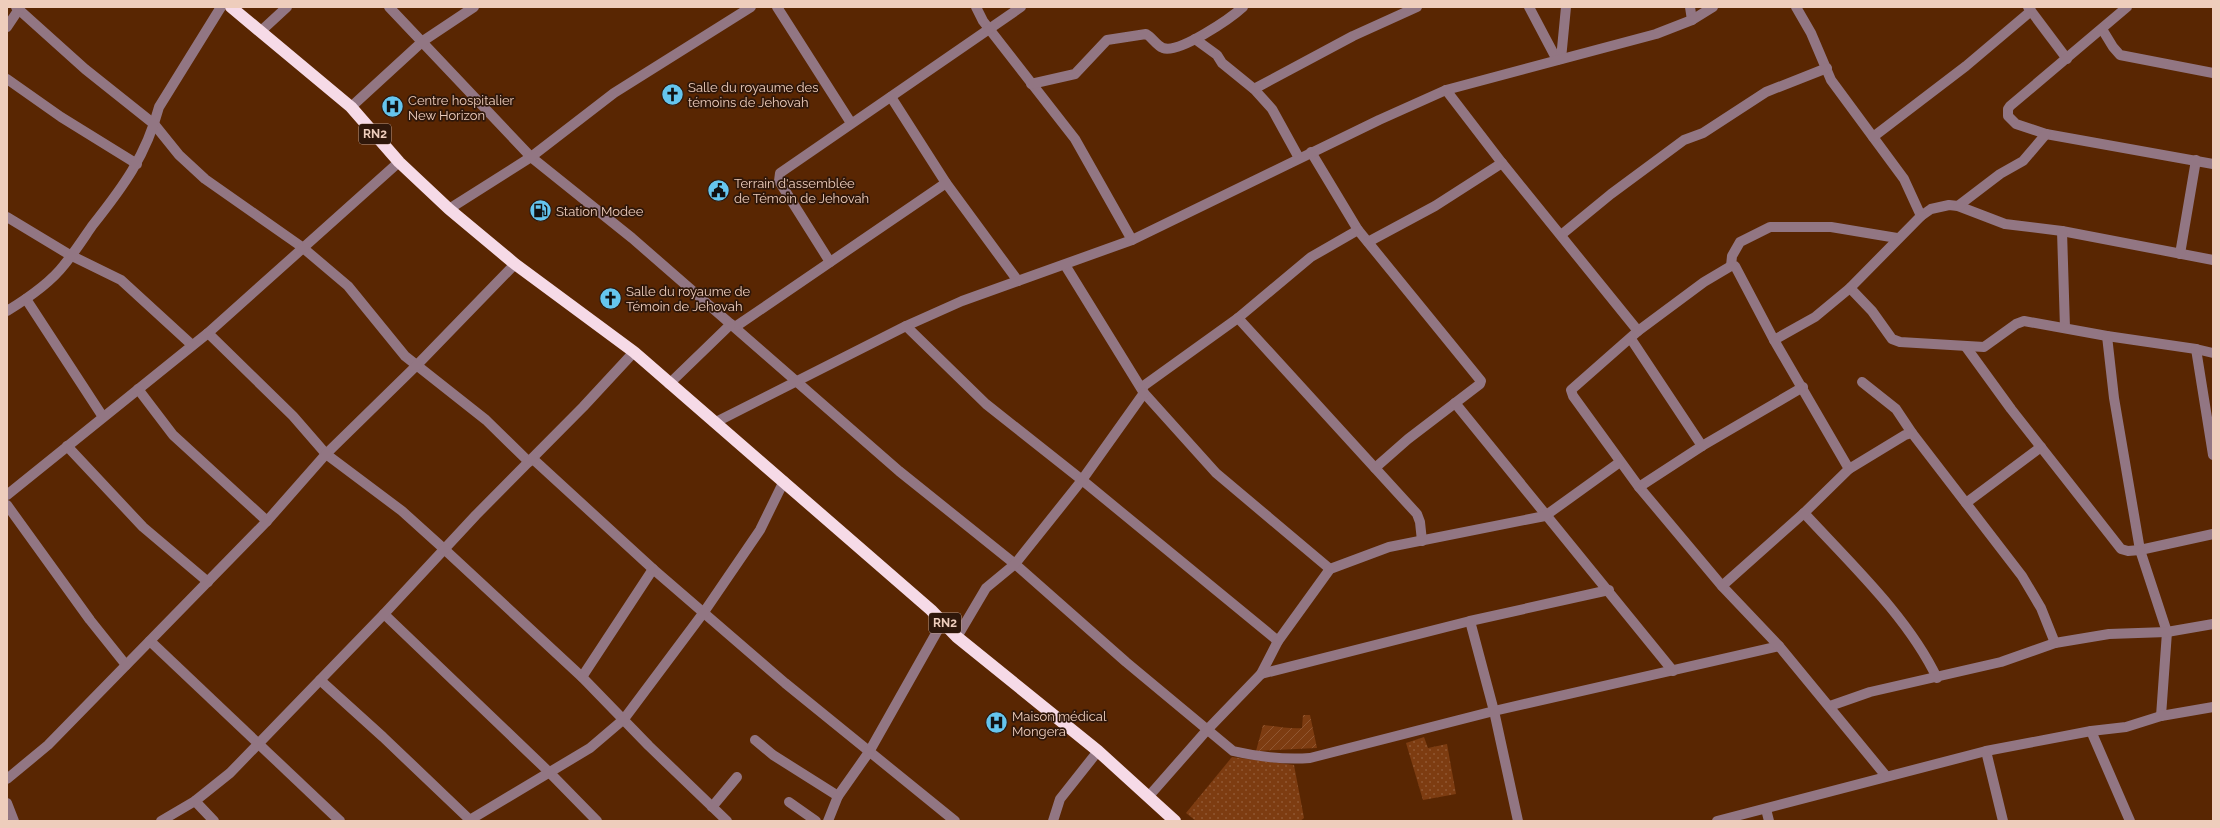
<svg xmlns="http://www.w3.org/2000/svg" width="2220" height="828" font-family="Raleway,sans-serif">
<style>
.grass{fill:url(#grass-dots)}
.garden{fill:url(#garden-furrows)}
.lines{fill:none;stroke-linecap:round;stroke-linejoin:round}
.minor{stroke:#927683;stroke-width:10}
.highway{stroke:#f6dae7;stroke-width:12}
.labels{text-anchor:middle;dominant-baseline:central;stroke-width:3.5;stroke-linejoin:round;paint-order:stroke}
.shield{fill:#2f170a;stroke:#b59687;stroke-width:1}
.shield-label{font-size:12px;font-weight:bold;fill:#eecdbc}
.poi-label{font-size:13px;fill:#eecdbc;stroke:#2f170a;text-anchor:start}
</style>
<defs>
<pattern id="grass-dots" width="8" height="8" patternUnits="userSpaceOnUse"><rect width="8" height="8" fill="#7d3c11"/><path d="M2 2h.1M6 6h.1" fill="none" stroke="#905732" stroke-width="1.8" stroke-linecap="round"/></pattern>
<pattern id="garden-furrows" width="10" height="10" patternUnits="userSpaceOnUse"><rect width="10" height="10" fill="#7d3c11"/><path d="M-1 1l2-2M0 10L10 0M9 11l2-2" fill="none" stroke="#905732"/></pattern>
</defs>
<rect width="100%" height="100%" fill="#592602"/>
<g class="grass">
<polygon points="1424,737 1428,748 1447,744 1456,794 1423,800 1406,743"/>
<polygon points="1232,757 1294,765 1304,818 1300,821 1196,821 1186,813"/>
</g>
<path class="garden" d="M1303,715H1310L1317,748L1256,751L1263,725C1277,726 1289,729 1302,728Z"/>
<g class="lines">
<g class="minor">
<polyline points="16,7 85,69 154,124 179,155 205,179 302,247 348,286 405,356 486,420 529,462"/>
<path d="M389,7L531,157L632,238L899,471L1015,564L1126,662L1233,751C1259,757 1284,760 1310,758L1494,711L1779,646"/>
<polyline points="777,7 851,123"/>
<polyline points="976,7 983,21 1075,139 1132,240"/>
<polyline points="1529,7 1557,60"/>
<polyline points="1690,7 1692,20"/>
<polyline points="1796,7 1811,33 1831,80 1904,179 1921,216 1931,209 1949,205 1958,206 2005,224 2062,231 2213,260"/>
<polyline points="2028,7 2067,59"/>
<polyline points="2127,7 2010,106 2008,109 2008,116 2016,124 2046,134 2213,164"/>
<polyline points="7,27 19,9"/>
<polyline points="2102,29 2113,47 2120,55 2213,73"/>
<polyline points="261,31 287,7"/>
<polyline points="1195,39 1217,55 1222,63 1254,89 1272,109 1299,158"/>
<polyline points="1561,59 1566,7"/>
<polyline points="7,79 61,117 137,164"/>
<path d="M1031,84L1075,74L1107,40L1146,34C1152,37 1156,45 1163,48C1179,54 1231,18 1243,7"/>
<polyline points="1254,89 1353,36 1417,7"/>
<polyline points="1446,90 1502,163 1638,331"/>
<polyline points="891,97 946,183 1018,281"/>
<polyline points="351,107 423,41 474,7"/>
<polyline points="1873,137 1966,66 2031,11"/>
<polyline points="1311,152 1358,230 1481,381 1480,384 1408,439 1375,468"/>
<polyline points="1958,206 2000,174 2023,161 2046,134"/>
<polyline points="449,209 531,157 614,93 751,7"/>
<polyline points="7,217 70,255 121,280 192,345"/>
<polyline points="2062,231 2065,328"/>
<polyline points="1561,235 1611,194 1684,140 1703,133 1766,92 1827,68"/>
<polyline points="1368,242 1435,206 1502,163"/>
<polyline points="2180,254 2196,160"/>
<polyline points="830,262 779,181 780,173 1021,7"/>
<polyline points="1065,265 1144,393 1216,473 1330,569"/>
<polyline points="1731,266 1732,256 1740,242 1770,227 1831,227 1897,238"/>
<polyline points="1850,288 1872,311 1892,339 1900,342 1984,347 2016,324 2024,321 2107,336 2196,349 2213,455"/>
<polyline points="26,299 103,417"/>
<path d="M7,311C25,300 51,282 64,265C74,253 83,239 92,226C123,187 146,156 159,107L221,7"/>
<polyline points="1238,318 1417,514 1420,522 1422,541"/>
<polyline points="906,326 986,404 1082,480 1278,641"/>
<polyline points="735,327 946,183"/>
<polyline points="208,333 293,416 326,454 402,511 443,548 582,677 649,746 727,821"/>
<polyline points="2107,336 2114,398 2140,550 2167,632 2161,716"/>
<polyline points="1631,339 1702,446"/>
<polyline points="1774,340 1815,317 1850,288 1921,216"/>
<polyline points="1966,347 2011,409 2121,549 2128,551 2140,550 2213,534"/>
<polyline points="2196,349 2213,353"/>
<polyline points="1862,382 1896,409 1912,433"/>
<polyline points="669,384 731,324"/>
<polyline points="1142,387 1238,318 1311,257 1358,230"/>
<polyline points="138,389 173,435 267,521"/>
<polyline points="1455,403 1673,671"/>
<polyline points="716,422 906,326 962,301 1132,240 1379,120 1446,90 1656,34 1692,20 1713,7"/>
<polyline points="67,446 143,527 208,582"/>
<polyline points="533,459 653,569 785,683 955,821"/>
<polyline points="1849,469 1774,340 1735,266 1731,266 1704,282 1638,331 1571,390 1573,396 1639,487 1722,586 1779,646 1886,776"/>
<polyline points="1639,487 1702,446 1803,387"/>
<polyline points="7,495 208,333 399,162"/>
<polyline points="1966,503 2041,447"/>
<polyline points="7,505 90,620 126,665"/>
<path d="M1804,513C1850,563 1908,617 1937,678"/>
<polyline points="1722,586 1804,513 1849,469 1905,435 1912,433 2022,576 2041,608 2055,643"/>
<polyline points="384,614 549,772 597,821"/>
<polyline points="1470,621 1494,711 1518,821"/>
<polyline points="957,637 986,588 1015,564 1082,480 1144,393"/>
<polyline points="150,641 340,821"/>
<polyline points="1261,674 1470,621 1609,590"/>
<polyline points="582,677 653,569"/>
<polyline points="320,680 383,737 470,820"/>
<polyline points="1830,706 1870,692 2001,662 2055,643 2109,634 2167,632 2213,624"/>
<polyline points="2091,731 2130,821"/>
<polyline points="755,740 773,755 838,796"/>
<polyline points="1986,751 2003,821"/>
<polyline points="7,779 48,745 267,521 326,454 417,365 515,264"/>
<polyline points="1149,796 1207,730 1261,674 1278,641 1330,569 1389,547 1545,516 1620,462"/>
<polyline points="195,801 214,821"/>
<polyline points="789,802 816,821"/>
<polyline points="7,803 14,821"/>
<polyline points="712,807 737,777"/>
<polyline points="1766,809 1769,821"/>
<polyline points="161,821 195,801 230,773 384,614 476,515 583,407 634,352"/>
<polyline points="468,821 590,748 624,719 704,612 760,530 784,481"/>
<polyline points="828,821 838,796 869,752 943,621"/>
<polyline points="1053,821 1060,799 1098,751"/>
<polyline points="1717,821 1986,751 2091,731 2126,727 2161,716 2213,707"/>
</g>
<polyline class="highway" points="231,7 351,107 399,162 449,209 515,264 634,352 931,610 957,637 1098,751 1175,821"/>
</g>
<defs>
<symbol id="church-disc" viewBox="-11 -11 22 22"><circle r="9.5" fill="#65c5ee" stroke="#2f170a"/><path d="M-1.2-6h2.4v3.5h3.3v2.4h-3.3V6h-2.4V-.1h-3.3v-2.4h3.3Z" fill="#111"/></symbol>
<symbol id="hospital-disc" viewBox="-11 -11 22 22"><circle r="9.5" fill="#65c5ee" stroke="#2f170a"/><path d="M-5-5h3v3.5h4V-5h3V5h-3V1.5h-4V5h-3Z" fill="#111"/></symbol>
<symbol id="civic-disc" viewBox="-11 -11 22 22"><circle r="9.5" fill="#65c5ee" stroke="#2f170a"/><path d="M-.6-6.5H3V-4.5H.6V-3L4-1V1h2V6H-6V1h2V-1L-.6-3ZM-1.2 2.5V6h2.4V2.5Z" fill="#111"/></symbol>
<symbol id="fuel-disc" viewBox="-11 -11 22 22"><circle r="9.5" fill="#65c5ee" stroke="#2f170a"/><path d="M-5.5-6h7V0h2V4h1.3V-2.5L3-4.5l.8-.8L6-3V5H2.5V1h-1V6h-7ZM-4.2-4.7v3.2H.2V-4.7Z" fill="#111"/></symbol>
</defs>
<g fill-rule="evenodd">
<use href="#church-disc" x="660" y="82" width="25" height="25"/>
<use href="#hospital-disc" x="380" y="94" width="25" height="25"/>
<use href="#civic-disc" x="706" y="178" width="25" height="25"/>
<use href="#fuel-disc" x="528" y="198" width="25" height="25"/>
<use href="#church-disc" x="598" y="286" width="25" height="25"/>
<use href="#hospital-disc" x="984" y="710" width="25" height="25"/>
</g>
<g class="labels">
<g class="shield">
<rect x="359" y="124" width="32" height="20" rx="3"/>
<rect x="929" y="613" width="32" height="20" rx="3"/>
</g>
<g class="shield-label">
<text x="375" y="134">RN2</text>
<text x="945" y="623">RN2</text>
</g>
<g class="poi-label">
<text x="688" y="87">Salle du royaume des<tspan x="688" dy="15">témoins de Jehovah</tspan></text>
<text x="408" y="100">Centre hospitalier<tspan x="408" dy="15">New Horizon</tspan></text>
<text x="734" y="183">Terrain d'assemblée<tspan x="734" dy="15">de Témoin de Jehovah</tspan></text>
<text x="556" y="211">Station Modee</text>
<text x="626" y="291">Salle du royaume de<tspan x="626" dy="15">Témoin de Jehovah</tspan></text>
<text x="1012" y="716">Maison médical<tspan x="1012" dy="15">Mongera</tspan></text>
</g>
</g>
<rect width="2220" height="828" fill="none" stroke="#eecdbc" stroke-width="16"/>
</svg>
